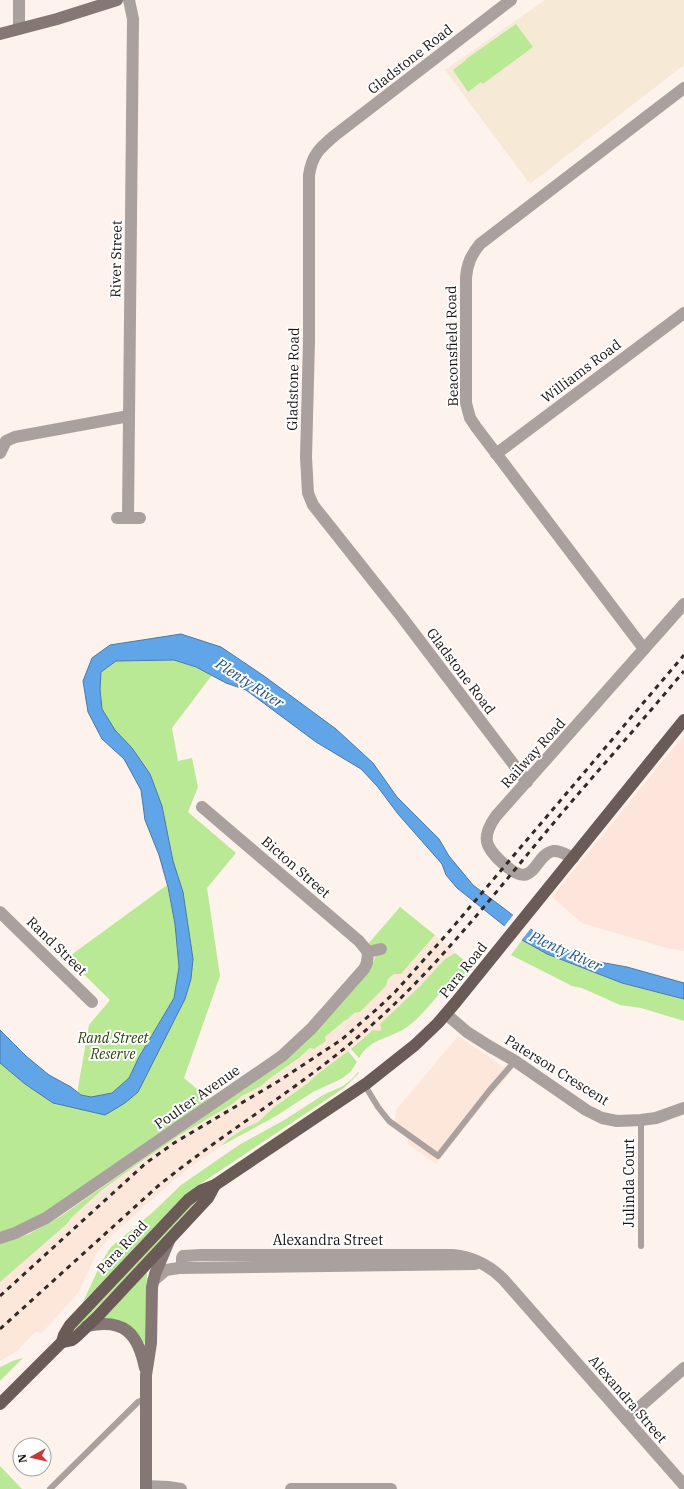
<svg xmlns="http://www.w3.org/2000/svg" width="684" height="1489" font-family="'IBM Plex Serif',serif">
<style>
.built{fill:#fde7db}
.industrial{fill:#fee5db}
.education{fill:#f6e9d5}
.green{fill:#bae996}
.water{fill:#60a5e8;stroke:#4b79a7}
.pier{fill:#fef2ec}
.lines{fill:none;stroke-linecap:round;stroke-linejoin:round}
.lane{stroke:#aaa09d;stroke-width:6}
.street{stroke:#aaa09d;stroke-width:12}
.secondary{stroke:#857874;stroke-width:12}
.primary{stroke:#6b5b56;stroke-width:12}
.rail{stroke:#312a26;stroke-width:3;stroke-dasharray:5 5;stroke-linecap:butt}
.labels{text-anchor:middle;dominant-baseline:central;stroke-width:4;stroke-linejoin:round;paint-order:stroke}
.street-label{font-size:14px;fill:#1a1310;stroke:#fff}
.park-label{font-size:14px;font-style:italic;fill:#28450a;stroke:#fff}
.water-label{font-size:15px;font-style:italic;fill:#22527e;stroke:#fff}
</style>
<rect width="100%" height="100%" fill="#fef2ec"/>
<g class="built">
<polygon points="435,935 455,953 445,959 420,986 380,1024 381,1029 380,1031 373,1031 308,1083 274,1107 258,1122 247,1127 228,1139 221,1146 189,1168 167,1186 109,1238 98,1251 78,1293 41,1334 36,1331 17,1351 0,1361 0,1282 67,1224 71,1218 102,1190 166,1144 231,1105 242,1096 261,1086 269,1079 291,1064 344,1021 348,1019 354,1013 360,1012 386,986 388,979 394,974 401,974"/>
<polygon points="458,1036 511,1072 474,1116 436,1164 408,1144 408,1139 387,1124 395,1120 396,1110"/>
</g>
<polygon class="industrial" points="684,735 684,951 666,948 582,923 552,897"/>
<polygon class="education" points="545,0 684,0 684,65 530,184 445,70"/>
<g class="green">
<polygon points="516,24 533,47 483,84 481,82 468,92 453,70 466,60 466,59"/>
<polygon points="174,660 196,667 212,675 172,728 178,761 192,758 198,787 188,812 236,853 207,888 220,976 184,1078 209,1099 42,1214 11,1228 0,1232 0,1063 25,1084 53,1103 138,1092 185,999 191,979 193,959 183,892 173,861 162,806 132,748 115,730 102,709 100,689 101,672 116,661"/>
<polygon points="167,885 175,924 179,967 174,998 139,1057 129,1078 112,1093 91,1097 81,1095 78,1092 78,1088 89,1025 110,1000 67,958"/>
<polygon points="400,907 435,935 401,974 394,974 388,979 386,986 360,1012 354,1013 348,1019 344,1021 325,1037 326,1041 314,1049 310,1048 299,1058 269,1079 261,1086 242,1096 231,1105 180,1135 135,1166 102,1190 71,1218 67,1224 0,1282 0,1244 29,1234 58,1218 262,1076 293,1054 310,1038 370,970 376,955 371,947 368,944"/>
<polygon points="522,940 547,954 622,983 684,999 684,1021 641,1008 620,1005 582,988 572,986 511,955"/>
<path d="M455,953L473,967L454,992L446,986C434,1000 422,1016 407,1027C390,1039 370,1038 359,1058L351,1049L373,1030L380,1031L381,1029L380,1024L420,986L445,959Z"/>
<polygon points="348,1051 357,1062 351,1071 343,1078 313,1092 276,1116 221,1146 228,1139 247,1127 258,1122 274,1107 308,1083 319,1073"/>
<polygon points="358,1072 359,1073 344,1088 194,1188 83,1302 102,1261 111,1247 153,1212 181,1185 239,1145 286,1119 323,1095 343,1086 352,1079"/>
<polygon points="193,1201 195,1204 178,1224 74,1332 70,1331"/>
<polygon points="147,1271 145,1342 144,1343 102,1319"/>
<polygon points="23,1358 0,1381 0,1367 15,1360"/>
<polygon points="0,1466 22,1489 0,1489"/>
</g>
<polygon class="water" points="181,634 221,647 264,676 336,729 373,763 397,797 439,839 449,856 473,885 531,929 540,936 564,948 594,961 627,967 684,983 684,999 622,983 547,954 522,940 457,888 446,875 442,864 398,814 377,786 361,769 316,742 246,690 226,683 196,667 174,660 116,661 101,672 100,689 102,709 115,730 132,748 150,774 162,806 173,861 183,892 193,959 191,979 185,999 138,1092 125,1103 105,1115 53,1103 25,1084 0,1063 0,1030 26,1056 49,1075 71,1087 81,1095 91,1097 112,1093 129,1078 139,1057 174,998 179,967 175,924 168,887 159,855 145,820 141,790 124,759 102,739 88,712 83,681 92,658 110,645"/>
<polygon class="pier" points="514,914 532,927 520,942 503,928"/>
<g class="lines">
<g class="lane">
<polyline points="364,1084 378,1107 389,1121 438,1156 489,1091 515,1061"/>
<polyline points="641,1120 641,1246"/>
<polyline points="50,1489 138,1402 147,1398"/>
</g>
<g class="street">
<polyline points="19,0 19,29"/>
<path d="M511,0L334,136C319,149 312,155 309,175V341L306,457L308,493L313,505L401,616L527,782"/>
<polyline points="0,453 6,441 15,437 129,416"/>
<polyline points="496,454 684,313"/>
<polyline points="117,518 140,518"/>
<polyline points="128,518 133,19 129,0"/>
<path d="M644,649L476,427L470,418L466,403V278C467,264 471,255 480,244L684,88"/>
<polyline points="202,807 359,941 368,952"/>
<path d="M573,858C567,855 560,850 553,851C534,855 535,891 506,866C499,860 492,854 488,845C484,836 490,824 496,816L684,604"/>
<polyline points="0,912 92,1002"/>
<polyline points="368,952 381,949"/>
<polyline points="446,1014 467,1032 489,1046 515,1061 586,1110 602,1118 617,1121 641,1120 656,1118 684,1108"/>
<polyline points="0,1238 15,1233 46,1218 282,1056 311,1029 364,969 367,963 368,952"/>
<path d="M182,1268V1258L183,1256L201,1255H453C472,1257 490,1266 503,1279L684,1485"/>
<polyline points="153,1281 166,1270 179,1268 475,1264"/>
<polyline points="626,1419 684,1368"/>
<polyline points="146,1486 168,1487 181,1489"/>
<polyline points="291,1489 391,1489"/>
</g>
<g class="secondary">
<polyline points="0,34 57,19 117,0"/>
<path d="M87,1326C125,1318 138,1334 145,1368"/>
<polyline points="146,1489 146,1375 151,1343 152,1287 155,1274 169,1241"/>
</g>
<g class="primary">
<polyline points="62,1342 72,1340 76,1337 98,1316 208,1198 215,1185"/>
<polyline points="0,1404 62,1342 64,1335 70,1325 188,1200 202,1190 215,1185 367,1083 415,1045 438,1023 456,1002 684,720"/>
</g>
<g class="rail">
<polyline points="0,1296 146,1163 174,1143 277,1082 341,1040 377,1009 395,992 447,934 684,655"/>
<path d="M0,1329L158,1186C228,1129 307,1084 374,1023C438,966 491,898 546,832C591,778 639,725 684,671"/>
</g>
</g>
<g class="labels">
<g class="street-label">
<text transform="translate(410 59) rotate(-38)">Gladstone Road</text>
<text transform="translate(116 259) rotate(-89)">River Street</text>
<text transform="translate(452 346) rotate(-91)">Beaconsfield Road</text>
<text transform="translate(581 371) rotate(-37)">Williams Road</text>
<text transform="translate(293 379) rotate(-89)">Gladstone Road</text>
<text transform="translate(461 671) rotate(53)">Gladstone Road</text>
<text transform="translate(533 753) rotate(-48)">Railway Road</text>
<text transform="translate(296 867) rotate(41)">Bicton Street</text>
<text transform="translate(57 946) rotate(44)">Rand Street</text>
<text transform="translate(463 970) rotate(-51)">Para Road</text>
<text transform="translate(557 1070) rotate(32)">Paterson Crescent</text>
<text transform="translate(197 1097) rotate(-35)">Poulter Avenue</text>
<text transform="translate(629 1183) rotate(-90)">Julinda Court</text>
<text x="328" y="1240">Alexandra Street</text>
<text transform="translate(122 1247) rotate(-47)">Para Road</text>
<text transform="translate(628 1399) rotate(49)">Alexandra Street</text>
</g>
<g class="park-label">
<text x="113" y="1038">Rand Street<tspan x="113" dy="16">Reserve</tspan></text>
</g>
<g class="water-label">
<text transform="translate(250 683) rotate(33)">Plenty River</text>
<text transform="translate(566 951) rotate(24)">Plenty River</text>
</g>
</g>
<g transform="translate(32 1457) rotate(262)"><circle r="19" fill="#ffffff" stroke="#a3a19f"/>
<path d="M0-3L7 15L0 10L-7 15Z" fill="#c73838"/>
<text y="-6" font-size="11" font-weight="bold" text-anchor="middle" fill="#1a1310">N</text>
</g>
</svg>
